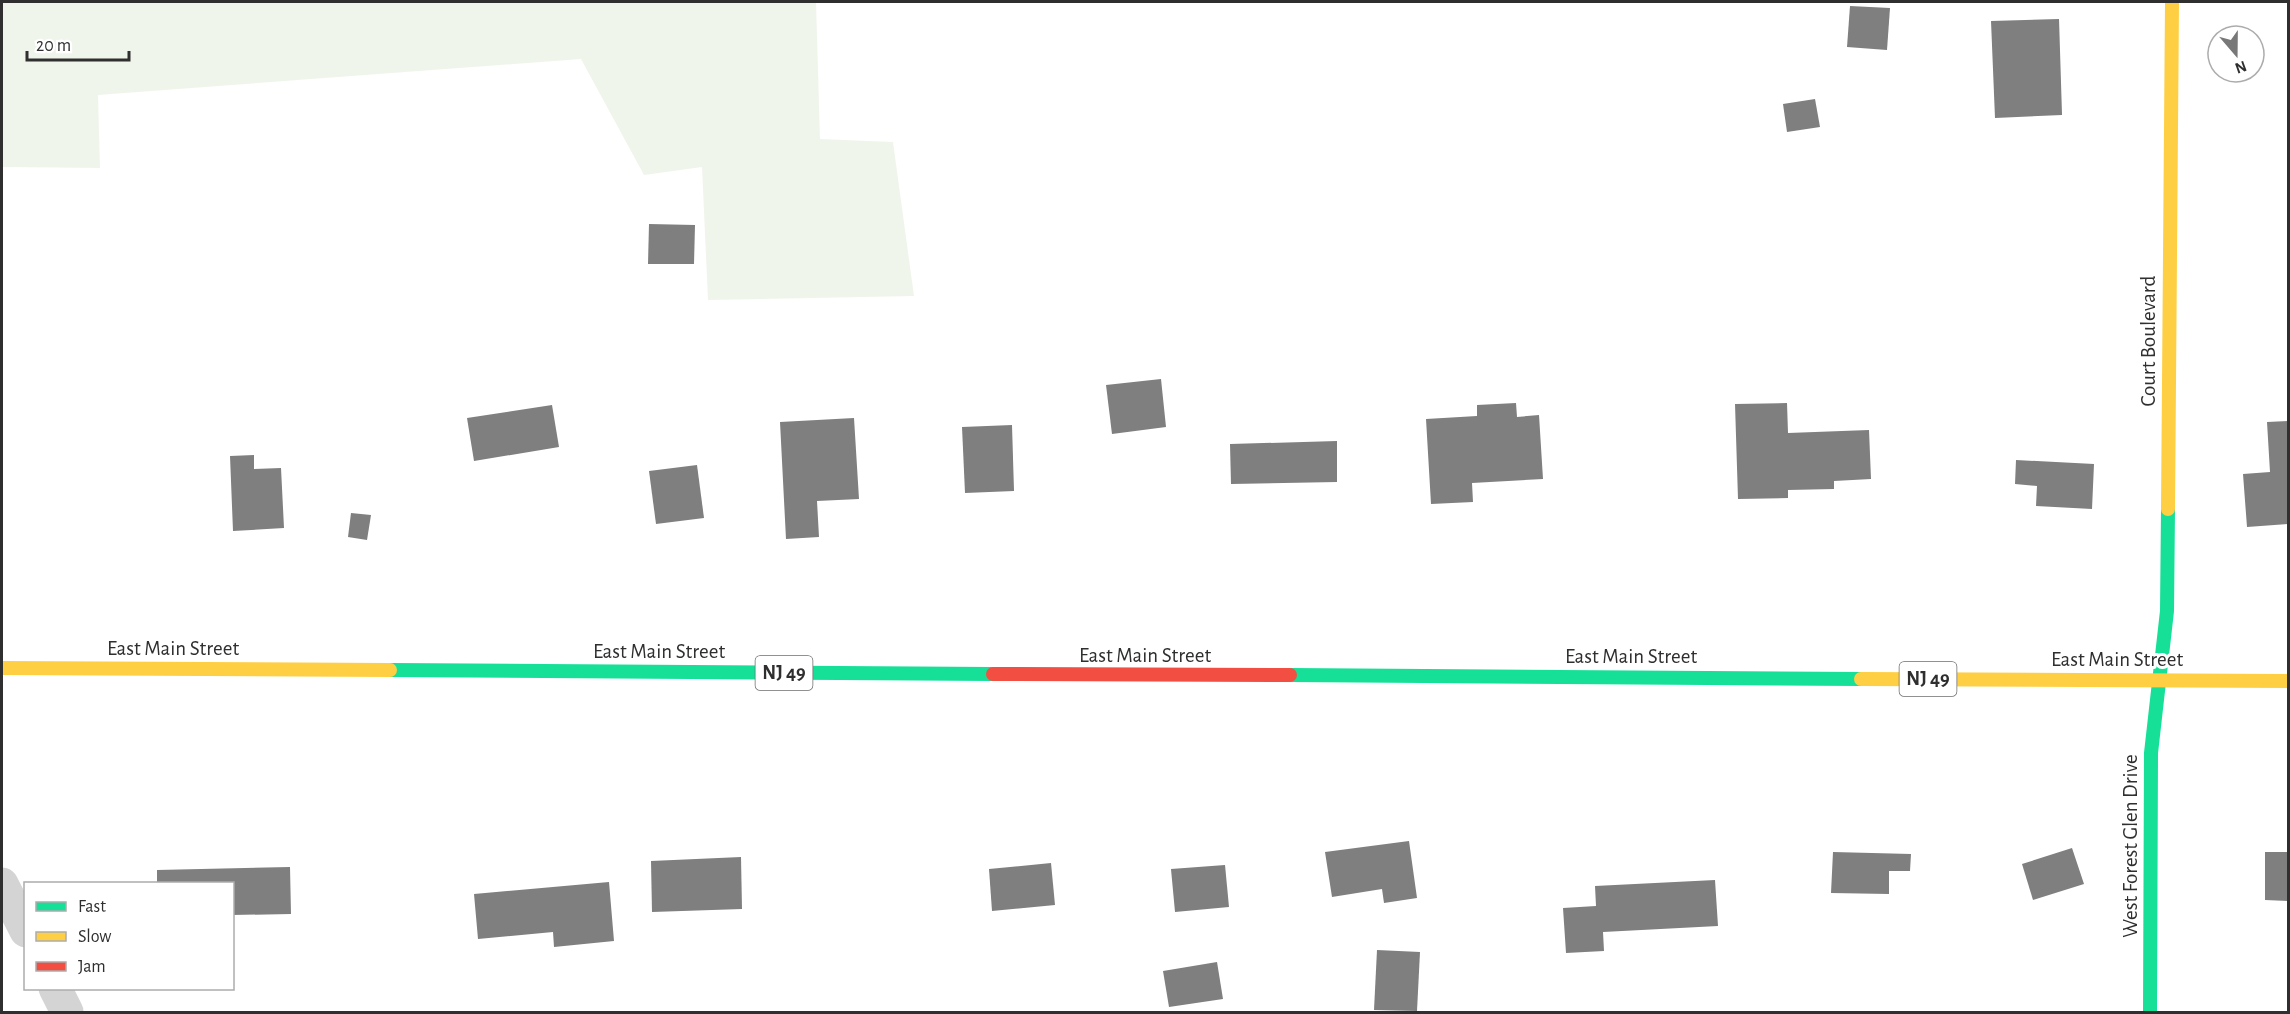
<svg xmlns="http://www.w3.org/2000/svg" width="2290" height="1014" font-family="'Alegreya Sans',sans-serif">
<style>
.green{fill:#f0f5ec}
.building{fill:#7f7f7f}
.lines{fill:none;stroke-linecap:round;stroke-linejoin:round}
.street{stroke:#d4d4d4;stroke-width:33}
.fast{stroke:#16e098;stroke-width:14}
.slow{stroke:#ffcf43;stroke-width:14}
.jam{stroke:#f24e42;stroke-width:14}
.labels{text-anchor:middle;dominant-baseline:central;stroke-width:6;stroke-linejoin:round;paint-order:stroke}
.shield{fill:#fff;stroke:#6d6d6d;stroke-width:1.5}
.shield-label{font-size:20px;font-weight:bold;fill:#2f2f2f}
.street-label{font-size:21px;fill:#2f2f2f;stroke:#fff}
</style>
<rect width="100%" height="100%" fill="#fff"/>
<polygon class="green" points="2,2 816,2 820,139 893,142 914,296 708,300 702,167 644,175 581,59 98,95 100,168 2,167"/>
<g class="building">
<polygon points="1850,6 1890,8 1887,50 1847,47"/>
<polygon points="2059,19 2062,115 1995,118 1991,21"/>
<polygon points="1815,99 1820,127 1787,132 1783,104"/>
<polygon points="649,224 695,225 694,264 648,264"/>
<polygon points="1161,379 1166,427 1112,434 1106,385"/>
<polygon points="1516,403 1517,417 1539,415 1543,479 1472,483 1473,502 1431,504 1426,419 1477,416 1477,405"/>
<polygon points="1787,403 1788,433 1869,430 1871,479 1834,481 1834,489 1788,490 1788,498 1738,499 1735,404"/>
<polygon points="552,405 559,447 474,461 467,418"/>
<polygon points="854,418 859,499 817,501 819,537 786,539 780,422"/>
<polygon points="2288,421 2288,524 2247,527 2243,474 2270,472 2267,422"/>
<polygon points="1012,425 1014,491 965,493 962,427"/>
<polygon points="1337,441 1337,482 1231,484 1230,444"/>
<polygon points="254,455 254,469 281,468 284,528 233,531 230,456"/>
<polygon points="2016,460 2094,464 2092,509 2036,506 2037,486 2015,484"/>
<polygon points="697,465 704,518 656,524 649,471"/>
<polygon points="351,513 371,515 367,540 348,537"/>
<polygon points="1409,841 1417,898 1384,903 1382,889 1332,897 1325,852"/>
<polygon points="2072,848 2084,884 2033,900 2022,864"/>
<polygon points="1833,852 1911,854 1910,871 1889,871 1889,894 1831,893"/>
<polygon points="2265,852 2288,852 2288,901 2265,900"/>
<polygon points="741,857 742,909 652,912 651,861"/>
<polygon points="1051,863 1055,905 992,911 989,869"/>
<polygon points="1225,865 1229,907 1175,912 1171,869"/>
<polygon points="290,867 291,914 232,915 232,884 157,884 157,870"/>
<polygon points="1715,880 1718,926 1603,932 1604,951 1566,953 1563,908 1596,906 1595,886"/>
<polygon points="609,882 614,941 554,947 553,932 478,939 474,894"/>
<polygon points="1377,950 1420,952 1417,1011 1374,1010"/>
<polygon points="1217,962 1223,999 1169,1007 1163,971"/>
</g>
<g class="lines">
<g class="street">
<polyline points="2,884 26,931"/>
<polyline points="55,988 67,1012"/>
</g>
<g class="fast">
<polyline points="390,670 993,674"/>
<polyline points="1290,675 1861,679"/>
<polyline points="2150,1012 2151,753 2167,611 2168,509"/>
</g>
<g class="slow">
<polyline points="2168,509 2172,2"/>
<polyline points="2,668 390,670"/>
<polyline points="1861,679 2288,681"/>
</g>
<polyline class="jam" points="993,674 1290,675"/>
</g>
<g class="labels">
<g class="shield">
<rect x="755.5" y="656" width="57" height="34" rx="4.5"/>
<rect x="1899.5" y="662" width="57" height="34" rx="4.5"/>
</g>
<g class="shield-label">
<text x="784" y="673">NJ 49</text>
<text x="1928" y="679">NJ 49</text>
</g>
<g class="street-label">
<text transform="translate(2148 341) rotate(-90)">Court Boulevard</text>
<text x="173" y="648">East Main Street</text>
<text x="659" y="651">East Main Street</text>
<text x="1145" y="655">East Main Street</text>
<text x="1631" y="656">East Main Street</text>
<text x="2117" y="659">East Main Street</text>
<text transform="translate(2130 846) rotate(-90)">West Forest Glen Drive</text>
</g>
</g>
<rect width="2290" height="1014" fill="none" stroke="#2f2f2f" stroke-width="6"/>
<rect x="24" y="882" width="210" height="108" fill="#ffffff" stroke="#acacac" stroke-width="1.5"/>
<rect x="36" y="902" width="30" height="9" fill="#16e098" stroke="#acacac" stroke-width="1.5"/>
<text x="78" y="912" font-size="18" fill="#2f2f2f">Fast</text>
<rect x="36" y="932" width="30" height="9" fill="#ffcf43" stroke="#acacac" stroke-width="1.5"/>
<text x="78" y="942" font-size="18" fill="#2f2f2f">Slow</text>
<rect x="36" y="962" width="30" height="9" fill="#f24e42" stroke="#acacac" stroke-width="1.5"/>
<text x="78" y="972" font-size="18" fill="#2f2f2f">Jam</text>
<g transform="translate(2236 54) rotate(160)"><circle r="28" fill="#ffffff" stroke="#acacac" stroke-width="1.5"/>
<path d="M0-4.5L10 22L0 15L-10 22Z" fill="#787878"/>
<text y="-9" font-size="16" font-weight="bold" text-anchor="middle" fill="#2f2f2f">N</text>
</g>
<path d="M27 51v9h102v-9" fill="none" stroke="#2f2f2f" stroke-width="3"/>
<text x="36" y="51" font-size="18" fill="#2f2f2f" stroke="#ffffff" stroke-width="4.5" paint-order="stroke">20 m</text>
</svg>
